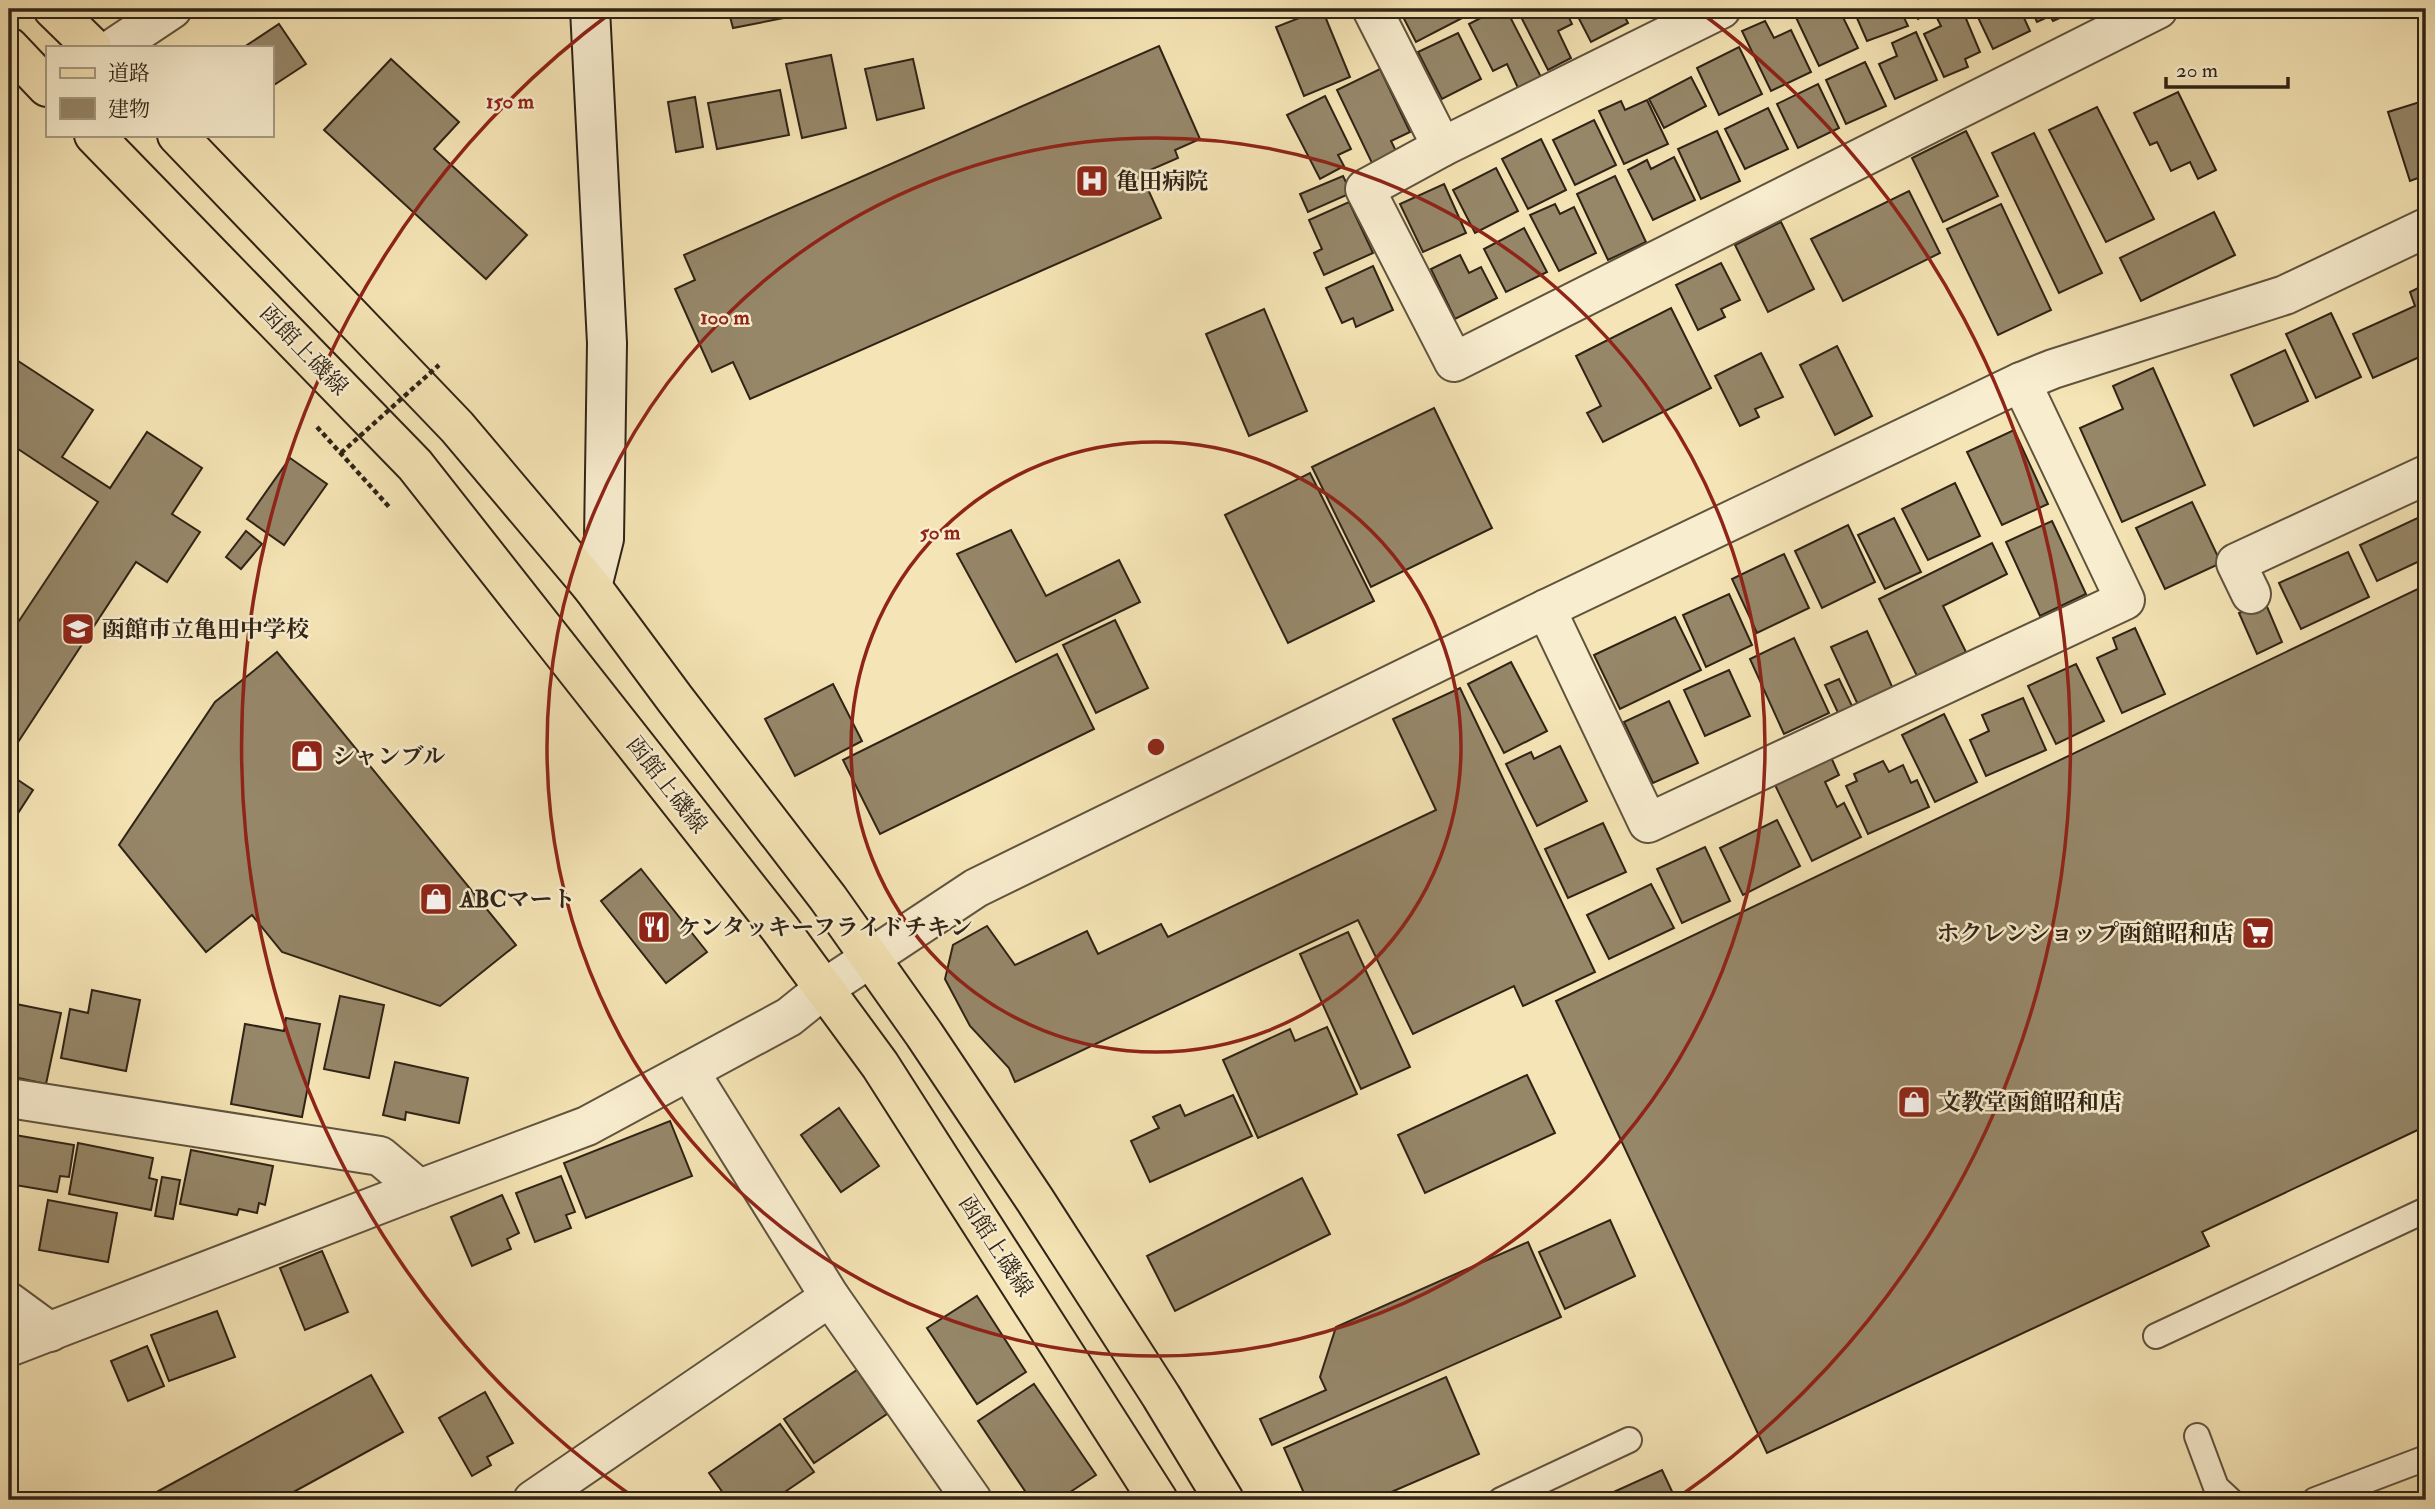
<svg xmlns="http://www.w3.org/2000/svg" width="2435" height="1509" font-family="'IM FELL Double Pica','Noto Serif JP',serif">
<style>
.building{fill:#968769;stroke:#2f2316;stroke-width:2}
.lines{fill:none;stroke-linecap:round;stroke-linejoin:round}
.lane-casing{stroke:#60533e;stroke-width:28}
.street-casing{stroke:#60533e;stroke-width:42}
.secondary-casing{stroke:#2f2316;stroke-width:42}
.primary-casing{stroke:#2f2316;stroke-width:42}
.path{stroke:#2f2316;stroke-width:4.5;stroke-dasharray:5 3.5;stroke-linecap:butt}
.lane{stroke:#f8edcf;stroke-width:24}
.street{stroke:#f8edcf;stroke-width:38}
.secondary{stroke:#f8edcf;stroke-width:38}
.primary{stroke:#f5e4b5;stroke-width:38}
.path-bridge{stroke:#2f2316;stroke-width:4.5;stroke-dasharray:5 3.5;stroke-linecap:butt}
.ring{fill:none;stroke:#8f2418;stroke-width:3.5}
.labels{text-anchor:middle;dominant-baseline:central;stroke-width:5;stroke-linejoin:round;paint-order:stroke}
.poi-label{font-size:23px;font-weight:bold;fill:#2f2316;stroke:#f8edcf;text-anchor:start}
.street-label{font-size:23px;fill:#2f2316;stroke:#f8edcf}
.centre{fill:#8f2418;stroke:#f8edcf;stroke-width:3.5}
.ring-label{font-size:21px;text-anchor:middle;font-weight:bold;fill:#8f2418;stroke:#f8edcf;stroke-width:5;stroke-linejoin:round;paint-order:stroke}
</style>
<rect width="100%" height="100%" fill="#f5e4b5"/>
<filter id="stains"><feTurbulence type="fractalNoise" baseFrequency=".00286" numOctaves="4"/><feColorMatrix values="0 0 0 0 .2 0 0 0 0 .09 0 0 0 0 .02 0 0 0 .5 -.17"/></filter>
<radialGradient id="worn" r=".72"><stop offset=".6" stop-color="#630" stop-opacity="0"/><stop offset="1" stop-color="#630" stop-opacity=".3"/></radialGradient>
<g class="building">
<polygon points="728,9 830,9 733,28"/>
<polygon points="1322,9 1350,77 1304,96 1276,27"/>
<polygon points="1399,9 1462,9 1466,16 1416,42"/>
<polygon points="1498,9 1506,9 1541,77 1518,88 1507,64 1493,71 1469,24"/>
<polygon points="1517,9 1565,9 1572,24 1558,31 1571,58 1548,70"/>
<polygon points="1574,9 1621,9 1628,23 1591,42"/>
<polygon points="1792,9 1819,9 1822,16 1839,9 1858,48 1819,66"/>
<polygon points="1853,9 1900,9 1908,26 1867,41"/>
<polygon points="1913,9 1939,9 1918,19"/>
<polygon points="1957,9 1962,9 1980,52 1965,59 1968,67 1944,77 1924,34 1941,26 1937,18"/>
<polygon points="1974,9 2020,9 2030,31 1993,49"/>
<polygon points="2031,9 2080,9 2053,21 2050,16 2037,22"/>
<polygon points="1765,21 1774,38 1791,30 1811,72 1771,91 1742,31"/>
<polygon points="279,24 306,64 271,87 271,47 244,47"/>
<polygon points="1916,32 1937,80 1895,99 1879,64 1897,56 1892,43"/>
<polygon points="1458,33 1481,79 1442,99 1418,52"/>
<polygon points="1159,46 1200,139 1175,150 1178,158 1141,174 1161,218 750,399 733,362 712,372 675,289 695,280 684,255"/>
<polygon points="1739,47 1762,94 1719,115 1697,68"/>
<polygon points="831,55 846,128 802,138 786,64"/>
<polygon points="391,59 459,122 434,149 527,235 486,279 324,130"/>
<polygon points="913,59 924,108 877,120 865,69"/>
<polygon points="1865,62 1886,106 1846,124 1826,80"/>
<polygon points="1380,69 1410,132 1391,141 1396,151 1372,163 1337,90"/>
<polygon points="1691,77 1706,106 1664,128 1649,99"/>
<polygon points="1818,84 1839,128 1798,148 1777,104"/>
<polygon points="780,90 789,135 717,149 708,103"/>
<polygon points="2178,92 2216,170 2198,179 2190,162 2171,171 2157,142 2150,145 2134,113"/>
<polygon points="1325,96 1351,149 1338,155 1344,166 1320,179 1287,115"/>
<polygon points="695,97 703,147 676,152 668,102"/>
<polygon points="1647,100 1668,144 1624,164 1599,111 1621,101 1625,110"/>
<polygon points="2426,100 2426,175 2410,181 2388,112"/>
<polygon points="2097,107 2154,219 2106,242 2049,130"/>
<polygon points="1768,108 1788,149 1745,169 1725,129"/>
<polygon points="1594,120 1616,165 1575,185 1553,140"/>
<polygon points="1717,131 1740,181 1701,199 1678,149"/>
<polygon points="1966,131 1998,196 1943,222 1912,158"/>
<polygon points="2034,133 2102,273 2059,293 1992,153"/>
<polygon points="1541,139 1566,190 1528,209 1502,159"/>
<polygon points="1674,157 1695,200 1653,220 1628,170 1647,160 1651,169"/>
<polygon points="1496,168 1518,211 1475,233 1453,190"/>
<polygon points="1343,176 1351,193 1308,212 1300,194"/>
<polygon points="1615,176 1646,242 1608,260 1577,194"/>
<polygon points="1444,184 1466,233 1423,252 1400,204"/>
<polygon points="1909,191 1940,253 1843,301 1811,239"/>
<polygon points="1349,202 1373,253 1324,275 1314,253 1322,249 1309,220"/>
<polygon points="1555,204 1560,214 1574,207 1596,253 1559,271 1530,215"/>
<polygon points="2001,204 2051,310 1998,335 1947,229"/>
<polygon points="2214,212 2235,255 2141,301 2120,258"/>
<polygon points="1781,222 1814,289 1768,312 1735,245"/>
<polygon points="1524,228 1547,272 1506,292 1484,249"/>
<polygon points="1460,255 1469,273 1481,267 1497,298 1455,319 1431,269"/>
<polygon points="1721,263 1740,300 1721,309 1725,317 1698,330 1676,285"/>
<polygon points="1373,266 1393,310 1356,327 1353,318 1342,323 1326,288"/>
<polygon points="2426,284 2426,354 2373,378 2353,334 2415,306 2410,292"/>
<polygon points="1671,308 1711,388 1603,442 1587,413 1601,406 1576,356"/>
<polygon points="1264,309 1307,411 1249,436 1206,334"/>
<polygon points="2331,313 2361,377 2316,398 2286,334"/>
<polygon points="1837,346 1872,416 1835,435 1800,365"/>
<polygon points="2285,350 2308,401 2254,426 2231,375"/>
<polygon points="1761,353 1783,397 1755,409 1759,417 1740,426 1715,376"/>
<polygon points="9,355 93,410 62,457 110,488 147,432 202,468 172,514 200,532 167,582 136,562 9,756 9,636 98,502 9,443"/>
<polygon points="2153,368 2205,485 2122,522 2080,428 2123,409 2113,386"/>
<polygon points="1434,408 1492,528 1371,587 1312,467"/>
<polygon points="2014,430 2048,504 2002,525 1967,452"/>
<polygon points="290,458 327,484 284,545 247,519"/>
<polygon points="1310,473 1374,601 1288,643 1225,515"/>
<polygon points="1955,483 1980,536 1928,560 1902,509"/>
<polygon points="2192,502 2221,563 2165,589 2136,528"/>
<polygon points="2426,514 2426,558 2377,581 2360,545"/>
<polygon points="1894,518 1921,572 1885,589 1858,535"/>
<polygon points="2052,521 2086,594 2040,616 2006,542"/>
<polygon points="1848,525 1875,582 1822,608 1795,551"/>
<polygon points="1011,530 1046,596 1119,560 1140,602 1016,662 957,554"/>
<polygon points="246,531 262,544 241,569 226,557"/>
<polygon points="1992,543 2007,574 1943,606 1966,652 1917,676 1879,599"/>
<polygon points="2348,552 2369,597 2301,629 2279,583"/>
<polygon points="1784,554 1809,608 1757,633 1732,579"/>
<polygon points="2426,585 2426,1126 2202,1232 2209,1246 1767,1453 1556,1001"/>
<polygon points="1729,594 1752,645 1706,667 1683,615"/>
<polygon points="2265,602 2282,642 2257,654 2239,613"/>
<polygon points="1675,617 1701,670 1620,709 1594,655"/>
<polygon points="1115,620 1148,688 1096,713 1063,645"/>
<polygon points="2135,628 2165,694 2122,713 2097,658 2117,649 2113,638"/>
<polygon points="1867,631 1894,691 1859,707 1831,647"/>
<polygon points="1794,638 1829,713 1784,734 1750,659"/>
<polygon points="277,652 516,945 440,1006 282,952 252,915 206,952 119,845 215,702"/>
<polygon points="1057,654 1094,729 880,834 843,760"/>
<polygon points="1511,662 1547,731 1504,753 1468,684"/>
<polygon points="2076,664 2104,721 2056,744 2028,686"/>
<polygon points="1729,670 1750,716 1705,736 1684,690"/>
<polygon points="1839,679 1854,710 1840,717 1825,685"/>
<polygon points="833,684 862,741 795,776 765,719"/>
<polygon points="1460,688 1595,972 1523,1006 1514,986 1413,1034 1358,920 1015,1082 1009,1068 970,1026 945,979 953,945 987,926 1015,965 1087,931 1098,954 1161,924 1168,937 1436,810 1393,719"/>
<polygon points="2023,698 2046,750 1986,776 1970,740 1989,731 1982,715"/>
<polygon points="1669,701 1698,763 1653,783 1624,722"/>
<polygon points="1944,714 1977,782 1935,802 1902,735"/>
<polygon points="1560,746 1587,801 1537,826 1506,764 1531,752 1534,759"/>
<polygon points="1830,755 1839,775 1825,782 1837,807 1844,803 1861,837 1812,861 1774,783"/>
<polygon points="1883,761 1889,772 1903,765 1911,783 1917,780 1929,807 1868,834 1846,786 1857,781 1854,774"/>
<polygon points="9,774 33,790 9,827"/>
<polygon points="1777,820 1800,866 1743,895 1720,848"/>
<polygon points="1603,823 1626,872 1568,898 1545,849"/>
<polygon points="1705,847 1730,901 1682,923 1657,869"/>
<polygon points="641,869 707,952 666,983 601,901"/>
<polygon points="1651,884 1674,928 1609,959 1587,915"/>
<polygon points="1348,932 1410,1067 1361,1089 1300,954"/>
<polygon points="92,990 140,1000 126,1071 61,1058 70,1009 88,1013"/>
<polygon points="340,996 384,1005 369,1078 324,1069"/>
<polygon points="16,1004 61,1013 46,1084 9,1076 9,1041"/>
<polygon points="286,1018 320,1024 302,1117 231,1104 245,1024 284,1031"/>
<polygon points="1327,1027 1357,1094 1258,1138 1223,1060 1290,1029 1295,1041"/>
<polygon points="395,1062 468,1078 459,1123 406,1112 405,1120 383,1115"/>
<polygon points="1527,1075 1555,1133 1425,1193 1398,1135"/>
<polygon points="1233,1095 1252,1136 1150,1182 1131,1141 1159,1128 1153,1117 1180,1105 1185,1116"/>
<polygon points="839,1108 879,1166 841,1192 801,1135"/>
<polygon points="670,1121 692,1176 586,1218 564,1163"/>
<polygon points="9,1134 74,1145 69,1177 60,1176 57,1192 9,1184"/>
<polygon points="78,1143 153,1158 149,1178 157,1180 151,1210 69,1194"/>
<polygon points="191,1150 273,1166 265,1205 259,1203 257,1213 239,1209 237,1215 180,1204"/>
<polygon points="561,1176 575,1212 566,1215 571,1228 535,1242 516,1193"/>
<polygon points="162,1177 180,1180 173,1219 155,1216"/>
<polygon points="1302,1178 1330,1234 1175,1311 1147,1256"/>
<polygon points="502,1195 519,1233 507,1239 511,1249 472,1266 451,1217"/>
<polygon points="48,1200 117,1213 108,1262 39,1250"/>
<polygon points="1610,1220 1635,1276 1565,1309 1539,1252"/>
<polygon points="1528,1242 1561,1317 1272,1445 1260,1419 1326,1390 1320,1377 1336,1327"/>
<polygon points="322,1251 348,1312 305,1330 280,1268"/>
<polygon points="977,1296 1026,1372 977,1404 927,1328"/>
<polygon points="217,1311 235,1357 169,1381 151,1335"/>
<polygon points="147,1346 164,1386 128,1401 111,1361"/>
<polygon points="857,1370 887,1414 814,1463 784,1419"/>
<polygon points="371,1375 403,1432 279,1500 142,1500"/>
<polygon points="1446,1377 1479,1454 1373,1500 1307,1500 1284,1448"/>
<polygon points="1034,1384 1096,1475 1058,1500 1031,1500 978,1421"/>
<polygon points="485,1392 513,1443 487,1457 491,1465 472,1476 439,1418"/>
<polygon points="780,1424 814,1472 773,1500 728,1500 709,1473"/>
<polygon points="1662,1470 1676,1500 1596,1500"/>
</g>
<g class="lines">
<defs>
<g id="lane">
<polyline points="2156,1336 2426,1210"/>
<polyline points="2197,1436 2216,1487 2230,1500"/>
<polyline points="1501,1500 1629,1440"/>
<polyline points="2315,1500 2426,1458"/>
</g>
<g id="street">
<polyline points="1372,9 1442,147"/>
<polyline points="1721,9 1442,147 1365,189 1454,362 2158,9"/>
<polyline points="115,47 172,9"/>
<polyline points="2251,594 2236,563 2426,475"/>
<polyline points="1546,609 1648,823 2125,600 2021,382"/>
<polyline points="689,1071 830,1297 972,1500"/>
<polyline points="9,1098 380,1156 419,1189"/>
<polyline points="9,1302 50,1332"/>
<polyline points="9,1347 419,1189 587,1126 789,1017 825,988 976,888 1546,609 2021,382 2053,369 2285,295 2426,228"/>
<polyline points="533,1500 830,1297"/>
</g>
<polyline id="secondary" points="590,9 607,343 604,539 592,587"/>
<g id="primary">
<polyline points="53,9 92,47"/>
<polyline points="9,47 47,87"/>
<polyline points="94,135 415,465 781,930 880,1065 1158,1500"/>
<polyline points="177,135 457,427 592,587 675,699 828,898 924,1034 1035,1200 1161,1396 1224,1500"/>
</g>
</defs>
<use href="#lane" class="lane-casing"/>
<use href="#street" class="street-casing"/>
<use href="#secondary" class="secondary-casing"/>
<use href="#primary" class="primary-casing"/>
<polyline class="path" points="317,427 391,509"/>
<use href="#lane" class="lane"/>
<use href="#street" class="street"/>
<use href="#secondary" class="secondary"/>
<use href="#primary" class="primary"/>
<polyline class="path-bridge" points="341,453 439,365"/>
</g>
<g class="ring">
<circle cx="1156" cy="747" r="305"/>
<circle cx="1156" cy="747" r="609"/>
<path d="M632 1496A914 914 0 0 1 612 12M1700 12A914 914 0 0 1 1680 1496"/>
</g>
<defs>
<symbol id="hospital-square" viewBox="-11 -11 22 22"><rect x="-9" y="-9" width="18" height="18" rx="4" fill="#8f2418" stroke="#f8edcf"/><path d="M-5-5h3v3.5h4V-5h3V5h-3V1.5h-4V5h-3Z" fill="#fff"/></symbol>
<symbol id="school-square" viewBox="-11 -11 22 22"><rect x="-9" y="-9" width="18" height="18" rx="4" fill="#8f2418" stroke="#f8edcf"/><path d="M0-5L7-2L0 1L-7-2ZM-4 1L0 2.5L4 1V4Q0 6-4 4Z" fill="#fff"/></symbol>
<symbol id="shop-square" viewBox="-11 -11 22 22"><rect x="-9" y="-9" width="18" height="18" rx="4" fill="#8f2418" stroke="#f8edcf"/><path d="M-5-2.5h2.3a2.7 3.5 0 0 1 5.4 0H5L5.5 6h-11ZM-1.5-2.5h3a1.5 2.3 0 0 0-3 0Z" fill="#fff"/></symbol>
<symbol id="restaurant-square" viewBox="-11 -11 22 22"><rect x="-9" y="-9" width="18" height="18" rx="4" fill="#8f2418" stroke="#f8edcf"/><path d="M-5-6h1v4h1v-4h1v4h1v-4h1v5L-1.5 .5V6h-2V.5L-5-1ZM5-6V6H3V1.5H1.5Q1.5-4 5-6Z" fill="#fff"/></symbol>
<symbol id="supermarket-square" viewBox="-11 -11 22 22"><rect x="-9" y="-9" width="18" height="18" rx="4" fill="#8f2418" stroke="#f8edcf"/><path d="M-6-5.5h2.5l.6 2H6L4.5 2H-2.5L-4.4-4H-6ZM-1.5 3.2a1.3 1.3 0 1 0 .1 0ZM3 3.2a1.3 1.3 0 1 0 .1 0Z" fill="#fff"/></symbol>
</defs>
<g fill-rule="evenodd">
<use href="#hospital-square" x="1073" y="162" width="38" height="38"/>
<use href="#school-square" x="59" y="610" width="38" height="38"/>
<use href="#shop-square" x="288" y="737" width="38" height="38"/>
<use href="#shop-square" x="417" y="880" width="38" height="38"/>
<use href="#restaurant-square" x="635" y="908" width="38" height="38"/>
<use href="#supermarket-square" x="2239" y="914" width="38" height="38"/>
<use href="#shop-square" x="1895" y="1083" width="38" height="38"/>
</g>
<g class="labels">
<g class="poi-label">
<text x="1116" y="181">亀田病院</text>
<text x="102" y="629">函館市立亀田中学校</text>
<text x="332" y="756">シャンブル</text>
<text x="460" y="899">ABCマート</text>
<text x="678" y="927">ケンタッキーフライドチキン</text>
<text x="2234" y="933" text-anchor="end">ホクレンショップ函館昭和店</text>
<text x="1938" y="1102">文教堂函館昭和店</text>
</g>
<g class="street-label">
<text transform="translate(304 350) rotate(46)">函館上磯線</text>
<text transform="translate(667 785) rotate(52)">函館上磯線</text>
<text transform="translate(996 1246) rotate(57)">函館上磯線</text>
</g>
</g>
<circle cx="1156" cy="747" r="10" class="centre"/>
<g class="ring-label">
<text x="510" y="108">150 m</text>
<text x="725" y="324">100 m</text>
<text x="940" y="539">50 m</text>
</g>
<rect width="2435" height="1509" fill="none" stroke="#f5e4b5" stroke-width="35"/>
<rect x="10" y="10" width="2414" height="1488" fill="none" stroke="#2f2316" stroke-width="3.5"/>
<rect x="18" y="18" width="2400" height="1474" fill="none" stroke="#2f2316" stroke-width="2"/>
<rect x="46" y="46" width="228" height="91" fill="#f8edcf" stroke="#a89c85" stroke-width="2"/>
<rect x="60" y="68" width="35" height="10" fill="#f5e4b5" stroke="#a89c85" stroke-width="2"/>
<text x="108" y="80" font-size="21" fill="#2f2316">道路</text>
<rect x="60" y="98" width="35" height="21" fill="#968769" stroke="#a89c85" stroke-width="2"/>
<text x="108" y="116" font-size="21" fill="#2f2316">建物</text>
<path d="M2166 77v10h122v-10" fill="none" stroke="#2f2316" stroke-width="3.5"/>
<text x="2176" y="77" font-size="21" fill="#2f2316" stroke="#f8edcf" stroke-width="5" paint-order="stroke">20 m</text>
<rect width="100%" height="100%" filter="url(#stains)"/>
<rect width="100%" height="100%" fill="url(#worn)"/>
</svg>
